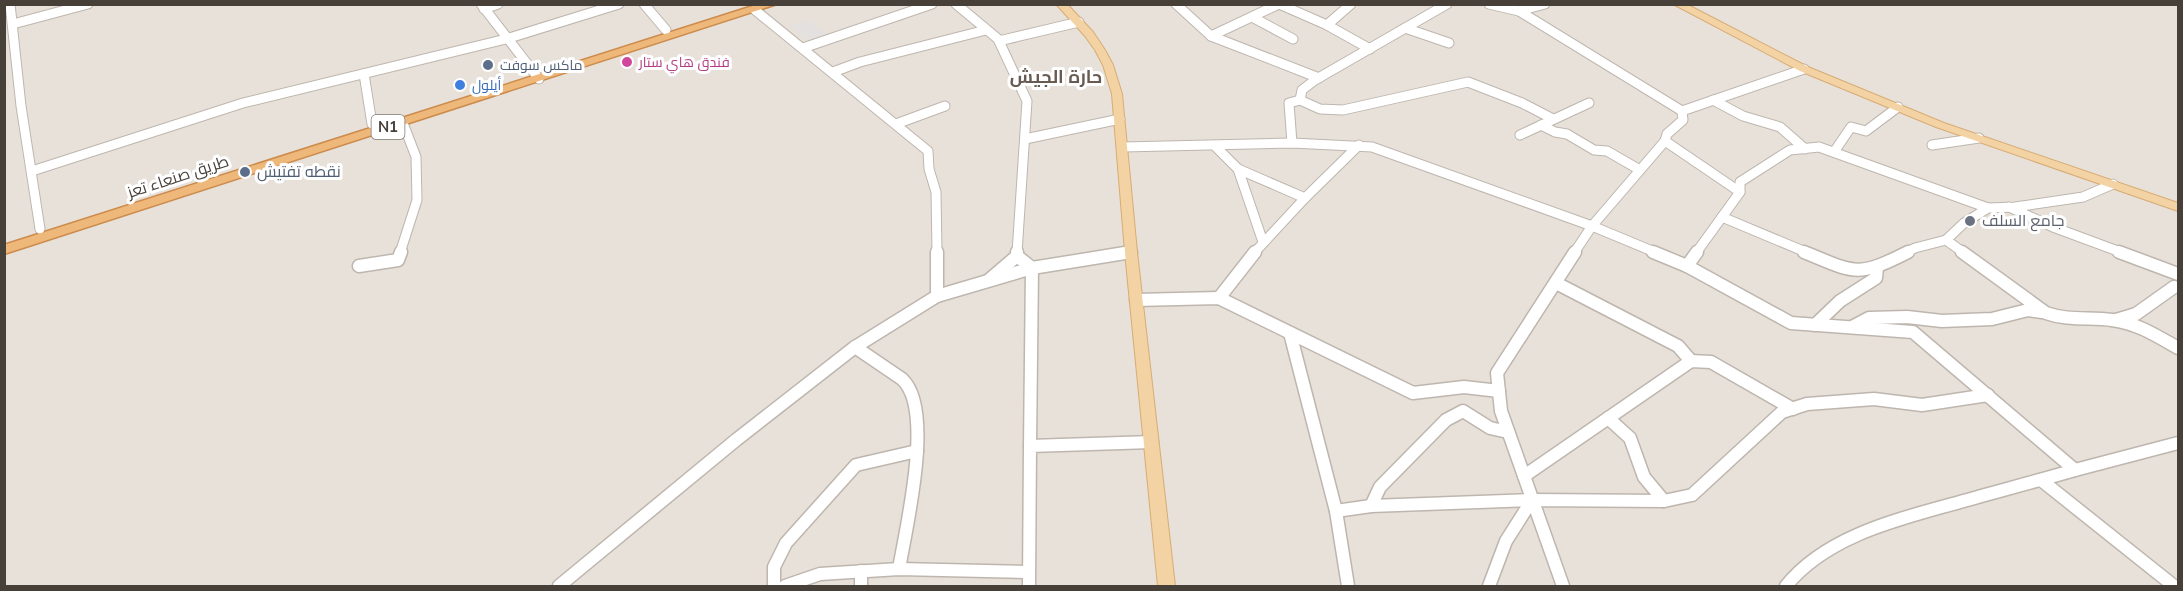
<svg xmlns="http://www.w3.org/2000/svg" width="2183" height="591" font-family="'Nunito Sans',Cairo,sans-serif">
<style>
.residential{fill:#e7e1d9}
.parking{fill:#e3e0df}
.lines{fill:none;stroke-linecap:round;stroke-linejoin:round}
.minor-far1-casing{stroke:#beb6ae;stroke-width:11}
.minor-casing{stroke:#beb6ae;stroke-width:15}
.major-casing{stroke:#d7ac75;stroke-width:2}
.highway-casing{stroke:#cc8b4c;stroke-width:3}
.minor-far1{stroke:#fff;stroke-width:9}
.minor{stroke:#fff;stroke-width:12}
.major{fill:#f3d2a4;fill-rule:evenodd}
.highway{fill:#eeb87b;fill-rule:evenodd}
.hotel-dot{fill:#d1479c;stroke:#fff;stroke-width:2}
.service-dot{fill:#5c6f8a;stroke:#fff;stroke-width:2}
.shop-dot{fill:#3f7fe0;stroke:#fff;stroke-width:2}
.worship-dot{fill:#6b7280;stroke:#fff;stroke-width:2}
.labels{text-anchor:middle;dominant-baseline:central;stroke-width:6;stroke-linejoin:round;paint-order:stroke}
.far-hotel-label{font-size:14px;fill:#b23c85;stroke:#fff;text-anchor:start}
.far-service-label{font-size:14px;fill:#4e5e75;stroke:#fff;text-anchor:start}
.far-shop-label{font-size:14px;fill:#366cbe;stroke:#fff;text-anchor:start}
.shield{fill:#fff;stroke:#7e7974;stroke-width:1.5}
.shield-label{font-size:15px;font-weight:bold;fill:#474039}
.service-label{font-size:16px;fill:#4e5e75;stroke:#fff;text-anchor:start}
.street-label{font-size:16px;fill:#474039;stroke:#fff}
.worship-label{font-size:16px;fill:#5b616d;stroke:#fff;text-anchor:start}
.far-district-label{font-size:18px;font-weight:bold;fill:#685c52;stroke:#fff}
</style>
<rect width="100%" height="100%" fill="#f3f0eb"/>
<rect class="residential" x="5" y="5" width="2173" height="581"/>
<polygon class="parking" points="808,20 827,34 809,40 790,26"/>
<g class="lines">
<defs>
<g id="minor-far1">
<polyline points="10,4 21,106 40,229"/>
<polyline points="481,4 539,79"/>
<polyline points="644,4 666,30"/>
<polyline points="956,4 998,39 1027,101 1017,253"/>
<polyline points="1176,4 1211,36 1279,4 1327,25"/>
<polyline points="1351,4 1327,25 1370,49"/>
<polyline points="1447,4 1315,80 1302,90 1300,100 1320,109 1343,110 1468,82 1522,103 1553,119"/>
<polyline points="1489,4 1519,11"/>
<polyline points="1545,4 1519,11 1682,111 1804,69"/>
<polyline points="484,9 498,4"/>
<polyline points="755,10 928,151 929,169 936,192 937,253"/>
<polyline points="1252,17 1293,39"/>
<polyline points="13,24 88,4"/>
<polyline points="1405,28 1449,43"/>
<polyline points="1211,36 1319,78"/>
<polyline points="999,41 1079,22"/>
<polyline points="803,48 932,4"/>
<polyline points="833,72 860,62 986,30"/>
<polyline points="364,74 372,124"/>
<polyline points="1713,100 1743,116 1780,127 1805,149"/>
<polyline points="896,124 945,106"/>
<polyline points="1541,125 1555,132 1567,134 1594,150 1607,151 1640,170"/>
<polyline points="1520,135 1589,103"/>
<polyline points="1025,139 1120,119"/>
<polyline points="1665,141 1740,192"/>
<polyline points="1292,143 1289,103 1300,100"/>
<polyline points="1932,145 1979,138"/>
<polyline points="1215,146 1238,169 1305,198 1359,145"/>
<polyline points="1123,147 1292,143 1372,147 1592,226 1574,253"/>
<polyline points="1834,152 1851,127 1866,131 1898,107"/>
<polyline points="1238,169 1263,242"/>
<polyline points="32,171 243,103 506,39 619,4"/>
<polyline points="2009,207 2053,227 2123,253"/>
<polyline points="1988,208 2015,207 2083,197 2113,184"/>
<polyline points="1722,217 1808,253"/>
<polyline points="1722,217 1740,192 1740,182 1790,150 1819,147 1988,208 1964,223 1946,240 1915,248 1905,253"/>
<polyline points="1946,240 1964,253"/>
<polyline points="400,253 417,200 416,157 403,123"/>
<polyline points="1123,253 1131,252"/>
<polyline points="1254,253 1305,198"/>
<polyline points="1657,253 1592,226 1665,141 1667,134 1683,120 1682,111"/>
<polyline points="1696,253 1722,217"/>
</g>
<g id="minor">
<path d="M1653,252L1687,266L1791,323L1913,332L2075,470C2037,481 1999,491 1960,502C1900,519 1827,535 1786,586"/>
<path d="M1804,252C1855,273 1857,278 1908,252"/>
<path d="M1962,252L2046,313C2068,321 2090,317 2112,320C2137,323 2157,336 2178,348"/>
<polyline points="2119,252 2178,274"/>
<polyline points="1017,256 1032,268 1030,446"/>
<polyline points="359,266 398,260 401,252"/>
<polyline points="1687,266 1697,252"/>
<polyline points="990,279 1017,256 1017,252"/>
<polyline points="1556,283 1678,346 1691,361"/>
<polyline points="937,296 1032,268 1131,252"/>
<polyline points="1219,298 1255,252"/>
<polyline points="1136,300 1219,298 1413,393 1464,387 1499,391"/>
<polyline points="2116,320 2136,314 2174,287"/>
<polyline points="1815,325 1840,301 1876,278 1877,268"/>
<polyline points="1852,327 1869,318 1907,317 1942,321 1992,319 2028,310 2042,312"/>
<polyline points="1290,333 1336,511 1371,506 1532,500 1664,501 1692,495 1782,412 1807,404 1874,399 1922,405 1988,395"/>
<path d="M855,347L902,379C935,409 906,527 899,569"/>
<polyline points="1608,418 1630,438 1644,477 1664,501"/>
<polyline points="2075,470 2178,443"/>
<polyline points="1524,476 1691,361 1711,362 1793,409"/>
<polyline points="2041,480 2174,586"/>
<polyline points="1371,506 1380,487 1446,420 1463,411 1490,428 1508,432"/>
<polyline points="1336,511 1348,586"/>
<polyline points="861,571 861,586"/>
<polyline points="559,586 736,440 855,347 937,296 937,252"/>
<polyline points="774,586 774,567 786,543 856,465 917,451"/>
<polyline points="785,586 820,574 899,569 1027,572"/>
<polyline points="1029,586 1030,446 1152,442"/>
<polyline points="1489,586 1506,541 1532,500"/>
<polyline points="1563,586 1501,411 1497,373 1575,252"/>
</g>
<g id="major">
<polygon points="1056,4 1067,4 1093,32 1105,50 1113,65 1122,94 1137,252 1175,586 1158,586 1125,252 1112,94 1103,65 1095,50 1085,36"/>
<polygon points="1673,4 1686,4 1808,67 1944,123 2178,203 2178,211 1936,127 1800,71"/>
</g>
<polygon id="highway" points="759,4 777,4 4,254 4,245"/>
</defs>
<use href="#minor-far1" class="minor-far1-casing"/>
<use href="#minor" class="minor-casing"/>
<use href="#major" class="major-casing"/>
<use href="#highway" class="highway-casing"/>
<use href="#minor-far1" class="minor-far1"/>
<use href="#minor" class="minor"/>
<use href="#major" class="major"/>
<use href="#highway" class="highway"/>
</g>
<circle class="hotel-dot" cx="627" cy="62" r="6"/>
<g class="service-dot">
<circle cx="488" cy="65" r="6"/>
<circle cx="245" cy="172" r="6"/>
</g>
<circle class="shop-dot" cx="460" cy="85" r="6"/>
<circle class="worship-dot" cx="1970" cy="221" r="6"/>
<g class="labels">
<g class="far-hotel-label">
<text x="639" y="62">فندق هاي ستار</text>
</g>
<g class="far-service-label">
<text x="500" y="65">ماكس سوفت</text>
</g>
<g class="far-shop-label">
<text x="472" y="85">أيلول</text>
</g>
<rect class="shield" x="371.5" y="115" width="33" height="24" rx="4.5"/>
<g class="shield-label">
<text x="388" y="127">N1</text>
</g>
<g class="service-label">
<text x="257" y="172">نقطه تفتيش</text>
</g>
<g class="street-label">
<text transform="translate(178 177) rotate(-18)">طريق صنعاء تعز</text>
</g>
<g class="worship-label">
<text x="1982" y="221">جامع السلف</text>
</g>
<g class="far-district-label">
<text x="1056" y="77">حارة الجيش</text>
</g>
</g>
<rect width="2183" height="591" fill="none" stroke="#474039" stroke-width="12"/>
</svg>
